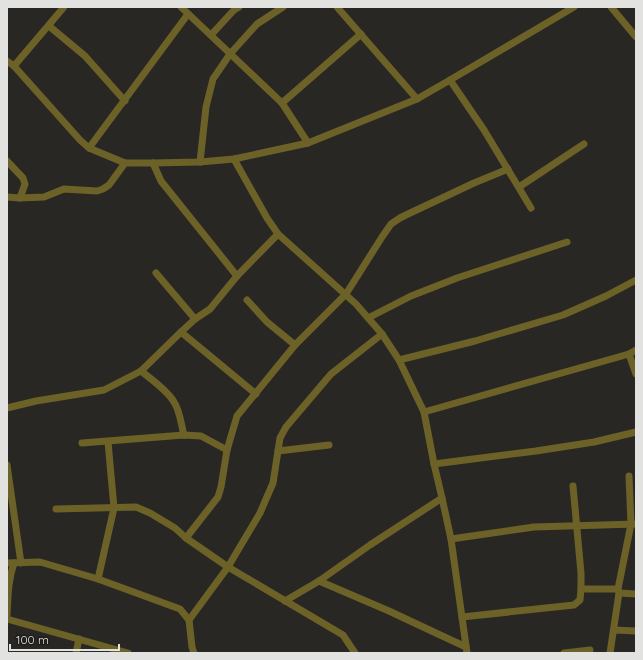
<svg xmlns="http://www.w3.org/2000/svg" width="643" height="660" font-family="Quicksand,sans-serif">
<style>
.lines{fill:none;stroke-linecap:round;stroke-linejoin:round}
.minor{stroke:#6c6127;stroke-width:7}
</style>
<rect width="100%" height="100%" fill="#282724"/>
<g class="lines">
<g class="minor">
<polyline points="181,7 282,103 308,143"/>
<polyline points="337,7 417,99"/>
<polyline points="611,7 636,37"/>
<polyline points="49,26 85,56 125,101"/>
<polyline points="211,35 234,10 239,7"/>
<polyline points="7,61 14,66 80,140 89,148 125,163 153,163 200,162 234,159 308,143 417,99 450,80 574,7"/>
<polyline points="14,66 64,7"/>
<polyline points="450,80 484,130 531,208"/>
<polyline points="282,103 361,34"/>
<polyline points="89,148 188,14"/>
<polyline points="234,159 267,218 278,234 356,304 382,334 399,360 424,412 434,464 442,498 451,539 467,653"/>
<polyline points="7,161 23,178 25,184 20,198"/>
<polyline points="200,162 206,107 213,79 230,54 257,24 283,7"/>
<polyline points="153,163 161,181 237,276"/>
<polyline points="519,187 584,144"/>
<polyline points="7,197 20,198 44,197 64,189 97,191 103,189 109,185 125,163"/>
<polyline points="156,273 195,319"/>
<polyline points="247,300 267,322 295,345"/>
<polyline points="368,318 411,296 457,278 567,242"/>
<polyline points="181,332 256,394"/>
<polyline points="629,354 636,374"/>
<polyline points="399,360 475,341 563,315 606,296 636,280"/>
<path d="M141,371C151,379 168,391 174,402C180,411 181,424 184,435"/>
<polyline points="7,408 36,401 104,390 141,371 181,332 195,319 210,309 237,276 278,234"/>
<polyline points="424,412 629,354 636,350"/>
<polyline points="82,443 184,435 201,436 227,450"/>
<polyline points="278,451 329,445"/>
<polyline points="434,464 536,451 594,442 636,432"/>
<polyline points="7,465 21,563"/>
<polyline points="56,509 136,507 150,513 175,528 186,538 228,567 343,635 355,653"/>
<polyline points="186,538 218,497 221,487 227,450 237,416 295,345 346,294 382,237 391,224 400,218 408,214 474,183 508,169"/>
<polyline points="451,539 534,527 636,524"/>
<polyline points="7,563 40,562 98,579 180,609 189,620 192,647 194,653"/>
<polyline points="98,579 114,508 108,442"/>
<polyline points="319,581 389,611 438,634 466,647"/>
<polyline points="581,589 618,589"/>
<polyline points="619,593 636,594"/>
<polyline points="285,601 319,581 370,545 442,498"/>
<path d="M7,615C8,597 8,580 14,563"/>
<polyline points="462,617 574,605 580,600 581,589 581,573 573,486"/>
<polyline points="7,619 128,653"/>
<polyline points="189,620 228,567 260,513 273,483 280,438 286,427 331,374 382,334"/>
<polyline points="614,630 636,631"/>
<polyline points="76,653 79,639"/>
<polyline points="564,653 590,650"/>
<polyline points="610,653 619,593 618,589 631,524 629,476"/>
</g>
</g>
<rect width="643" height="660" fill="none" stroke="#e2e2e0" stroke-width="16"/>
<path d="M10 644v6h109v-6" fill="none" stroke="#e2e2e0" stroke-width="2"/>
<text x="16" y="644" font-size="12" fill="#e2e2e0" stroke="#1e1d1a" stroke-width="3" paint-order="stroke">100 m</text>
</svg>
